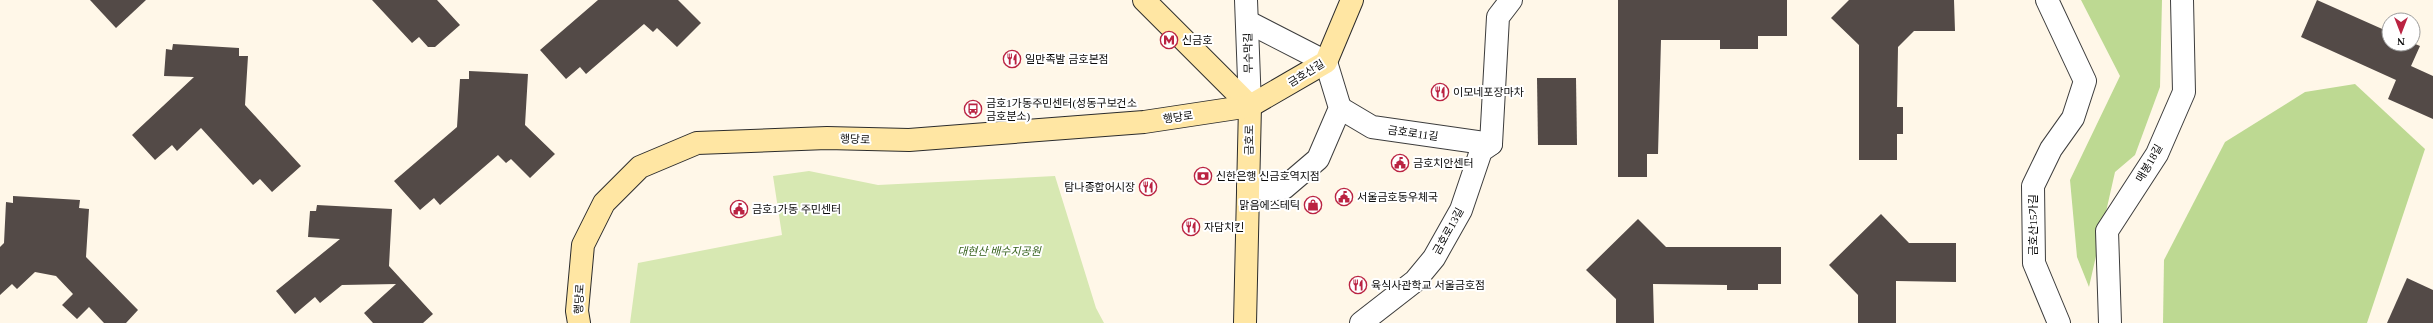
<svg xmlns="http://www.w3.org/2000/svg" width="2433" height="323" font-family="'Times New Roman','Noto Sans KR',serif">
<style>
.green{fill:#d7e8b2}
.forest{fill:#bdd992}
.building{fill:#534a47}
.lines{fill:none;stroke-linecap:round;stroke-linejoin:round}
.street-casing{stroke:#3d3d3d;stroke-width:24}
.secondary-casing{stroke:#2c2c2c;stroke-width:24}
.street{stroke:#fff;stroke-width:22}
.secondary{stroke:#ffe6a3;stroke-width:22}
.labels{text-anchor:middle;dominant-baseline:central;stroke-width:4;stroke-linejoin:round;paint-order:stroke}
.poi-label{font-size:11px;fill:#0a0a0a;stroke:#fff;text-anchor:start}
.street-label{font-size:11px;fill:#0a0a0a;stroke:#fff}
.park-label{font-size:11px;font-style:italic;fill:#35611c;stroke:#fff}
</style>
<rect width="100%" height="100%" fill="#fff7e8"/>
<polygon class="green" points="809,171 878,185 1055,176 1096,308 1104,323 630,323 638,263 782,235 773,176"/>
<g class="forest">
<polygon points="2081,0 2162,0 2160,87 2135,155 2115,172 2089,287 2077,257 2070,180 2120,76"/>
<polygon points="2355,84 2425,149 2367,323 2163,323 2164,260 2225,142 2305,92"/>
</g>
<g class="building">
<polygon points="90,0 146,0 116,28"/>
<polygon points="372,0 437,0 460,25 435,47 428,47 419,37 412,43"/>
<polygon points="598,0 678,0 701,23 677,47 657,28 653,32 644,24 586,74 580,67 566,79 540,50"/>
<polygon points="1618,0 1787,0 1787,36 1758,36 1758,49 1720,49 1720,40 1661,40 1658,154 1647,154 1647,177 1618,177"/>
<polygon points="1849,0 1954,0 1955,31 1914,31 1898,47 1897,107 1903,107 1903,134 1897,134 1897,160 1859,160 1859,45 1831,18"/>
<polygon points="2317,0 2389,32 2389,44 2413,43 2420,46 2411,66 2433,76 2433,119 2388,99 2396,80 2301,37"/>
<polygon points="173,44 239,48 239,56 248,56 245,105 301,166 272,192 260,179 253,185 201,128 177,151 172,145 155,160 132,135 194,77 164,76 166,49 172,50"/>
<polygon points="469,71 528,74 525,125 555,154 530,178 511,159 506,163 498,155 440,205 434,198 420,210 394,181 457,127 460,79 469,79"/>
<polygon points="1537,78 1576,78 1577,145 1538,145"/>
<polygon points="13,196 80,200 79,208 89,209 86,257 138,310 126,323 104,323 89,307 77,319 62,305 73,294 56,276 35,272 17,289 12,284 0,295 0,247 4,243 6,202 13,203"/>
<polygon points="317,205 392,209 389,266 433,314 423,323 373,323 364,313 396,284 342,285 320,303 315,297 295,314 276,291 340,239 308,237 310,211 316,211"/>
<polygon points="1881,214 1909,243 1956,243 1956,282 1896,281 1896,323 1858,323 1858,295 1829,265"/>
<polygon points="1638,219 1666,247 1781,247 1781,284 1758,284 1758,290 1727,290 1727,285 1653,284 1654,323 1616,323 1616,299 1586,270"/>
<polygon points="2407,278 2433,290 2433,323 2387,323"/>
</g>
<g class="lines">
<defs>
<g id="street">
<polyline points="1246,0 1250,106"/>
<polyline points="2047,0 2085,81 2073,118 2051,149 2033,186 2034,263 2059,323"/>
<polyline points="1248,22 1326,62 1340,108 1318,159 1284,188 1271,190 1248,187"/>
<polyline points="1340,108 1372,127 1491,144"/>
<polyline points="1361,323 1415,281 1434,258 1461,210 1481,151 1491,144 1498,17 1511,0"/>
<polyline points="2110,323 2107,231 2157,154 2184,92 2182,0"/>
</g>
<g id="secondary">
<polyline points="1144,0 1250,106 1245,323"/>
<polyline points="579,323 577,311 583,245 604,203 640,167 697,143 827,138 909,140 1144,122 1250,106 1326,62 1352,0"/>
</g>
</defs>
<use href="#street" class="street-casing"/>
<use href="#secondary" class="secondary-casing"/>
<use href="#street" class="street"/>
<use href="#secondary" class="secondary"/>
</g>
<defs>
<symbol id="metro-ring" viewBox="-11 -11 22 22"><circle r="9.5" fill="#fff" stroke="#ba2342" stroke-width="1.5"/><path d="M-5.5 5V-5H-3L0 0L3-5H5.5V5H3V-.5L0 4L-3-.5V5Z" fill="#ba2342"/></symbol>
<symbol id="restaurant-ring" viewBox="-11 -11 22 22"><circle r="9.5" fill="#fff" stroke="#ba2342" stroke-width="1.5"/><path d="M-5-6h1v4h1v-4h1v4h1v-4h1v5L-1.5 .5V6h-2V.5L-5-1ZM5-6V6H3V1.5H1.5Q1.5-4 5-6Z" fill="#ba2342"/></symbol>
<symbol id="bus-ring" viewBox="-11 -11 22 22"><circle r="9.5" fill="#fff" stroke="#ba2342" stroke-width="1.5"/><path d="M-5-6H5V4H4V6H2V4H-2V6H-4V4H-5ZM-3.5-4V0h7V-4ZM-3.5 1.2v1.5H-2V1.2ZM2 1.2v1.5H3.5V1.2Z" fill="#ba2342"/></symbol>
<symbol id="civic-ring" viewBox="-11 -11 22 22"><circle r="9.5" fill="#fff" stroke="#ba2342" stroke-width="1.5"/><path d="M-.6-6.5H3V-4.5H.6V-3L4-1V1h2V6H-6V1h2V-1L-.6-3ZM-1.2 2.5V6h2.4V2.5Z" fill="#ba2342"/></symbol>
<symbol id="bank-ring" viewBox="-11 -11 22 22"><circle r="9.5" fill="#fff" stroke="#ba2342" stroke-width="1.5"/><path d="M-6-4H6V4H-6ZM0-2.3a2.3 2.3 0 1 0 0 4.6a2.3 2.3 0 1 0 0-4.6Z" fill="#ba2342"/></symbol>
<symbol id="shop-ring" viewBox="-11 -11 22 22"><circle r="9.5" fill="#fff" stroke="#ba2342" stroke-width="1.5"/><path d="M-5-2.5h2.3a2.7 3.5 0 0 1 5.4 0H5L5.5 6h-11ZM-1.5-2.5h3a1.5 2.3 0 0 0-3 0Z" fill="#ba2342"/></symbol>
</defs>
<g fill-rule="evenodd">
<use href="#metro-ring" x="1159" y="30" width="20" height="20"/>
<use href="#restaurant-ring" x="1002" y="49" width="20" height="20"/>
<use href="#restaurant-ring" x="1430" y="82" width="20" height="20"/>
<use href="#bus-ring" x="963" y="99" width="20" height="20"/>
<use href="#civic-ring" x="1390" y="153" width="20" height="20"/>
<use href="#bank-ring" x="1193" y="166" width="20" height="20"/>
<use href="#restaurant-ring" x="1138" y="177" width="20" height="20"/>
<use href="#civic-ring" x="1334" y="187" width="20" height="20"/>
<use href="#shop-ring" x="1303" y="195" width="20" height="20"/>
<use href="#civic-ring" x="729" y="199" width="20" height="20"/>
<use href="#restaurant-ring" x="1181" y="217" width="20" height="20"/>
<use href="#restaurant-ring" x="1348" y="275" width="20" height="20"/>
</g>
<g class="labels">
<g class="poi-label">
<text x="1182" y="40">신금호</text>
<text x="1025" y="59">일만족발 금호본점</text>
<text x="1453" y="92">이모네포장마차</text>
<text x="986" y="103">금호1가동주민센터(성동구보건소<tspan x="986" dy="13">금호분소)</tspan></text>
<text x="1413" y="163">금호치안센터</text>
<text x="1216" y="176">신한은행 신금호역지점</text>
<text x="1135" y="187" text-anchor="end">탐나종합어시장</text>
<text x="1357" y="197">서울금호동우체국</text>
<text x="1300" y="205" text-anchor="end">맑음에스테틱</text>
<text x="752" y="209">금호1가동 주민센터</text>
<text x="1204" y="227">자담치킨</text>
<text x="1371" y="285">육식사관학교 서울금호점</text>
</g>
<g class="street-label">
<text transform="translate(1248 53) rotate(-91)">무수막길</text>
<text transform="translate(1306 73) rotate(-32)">금호산길</text>
<text transform="translate(1178 117) rotate(-8)">행당로</text>
<text transform="translate(1413 133) rotate(8)">금호로11길</text>
<text transform="translate(855 139) rotate(2)">행당로</text>
<text transform="translate(1249 140) rotate(-89)">금호로</text>
<text transform="translate(2149 163) rotate(-60)">매봉18길</text>
<text transform="translate(2033 225) rotate(-90)">금호산15가길</text>
<text transform="translate(1448 231) rotate(-61)">금호로13길</text>
<text transform="translate(579 299) rotate(-87)">행당로</text>
</g>
<g class="park-label">
<text x="999" y="251">대현산 배수지공원</text>
</g>
</g>
<g transform="translate(2401 32) rotate(180)"><circle r="19" fill="#ffffff" stroke="#9d9d9d"/>
<path d="M0-3L7 15L0 10L-7 15Z" fill="#ba2342"/>
<text y="-6" font-size="11" font-weight="bold" text-anchor="middle" fill="#0a0a0a">N</text>
</g>
</svg>
